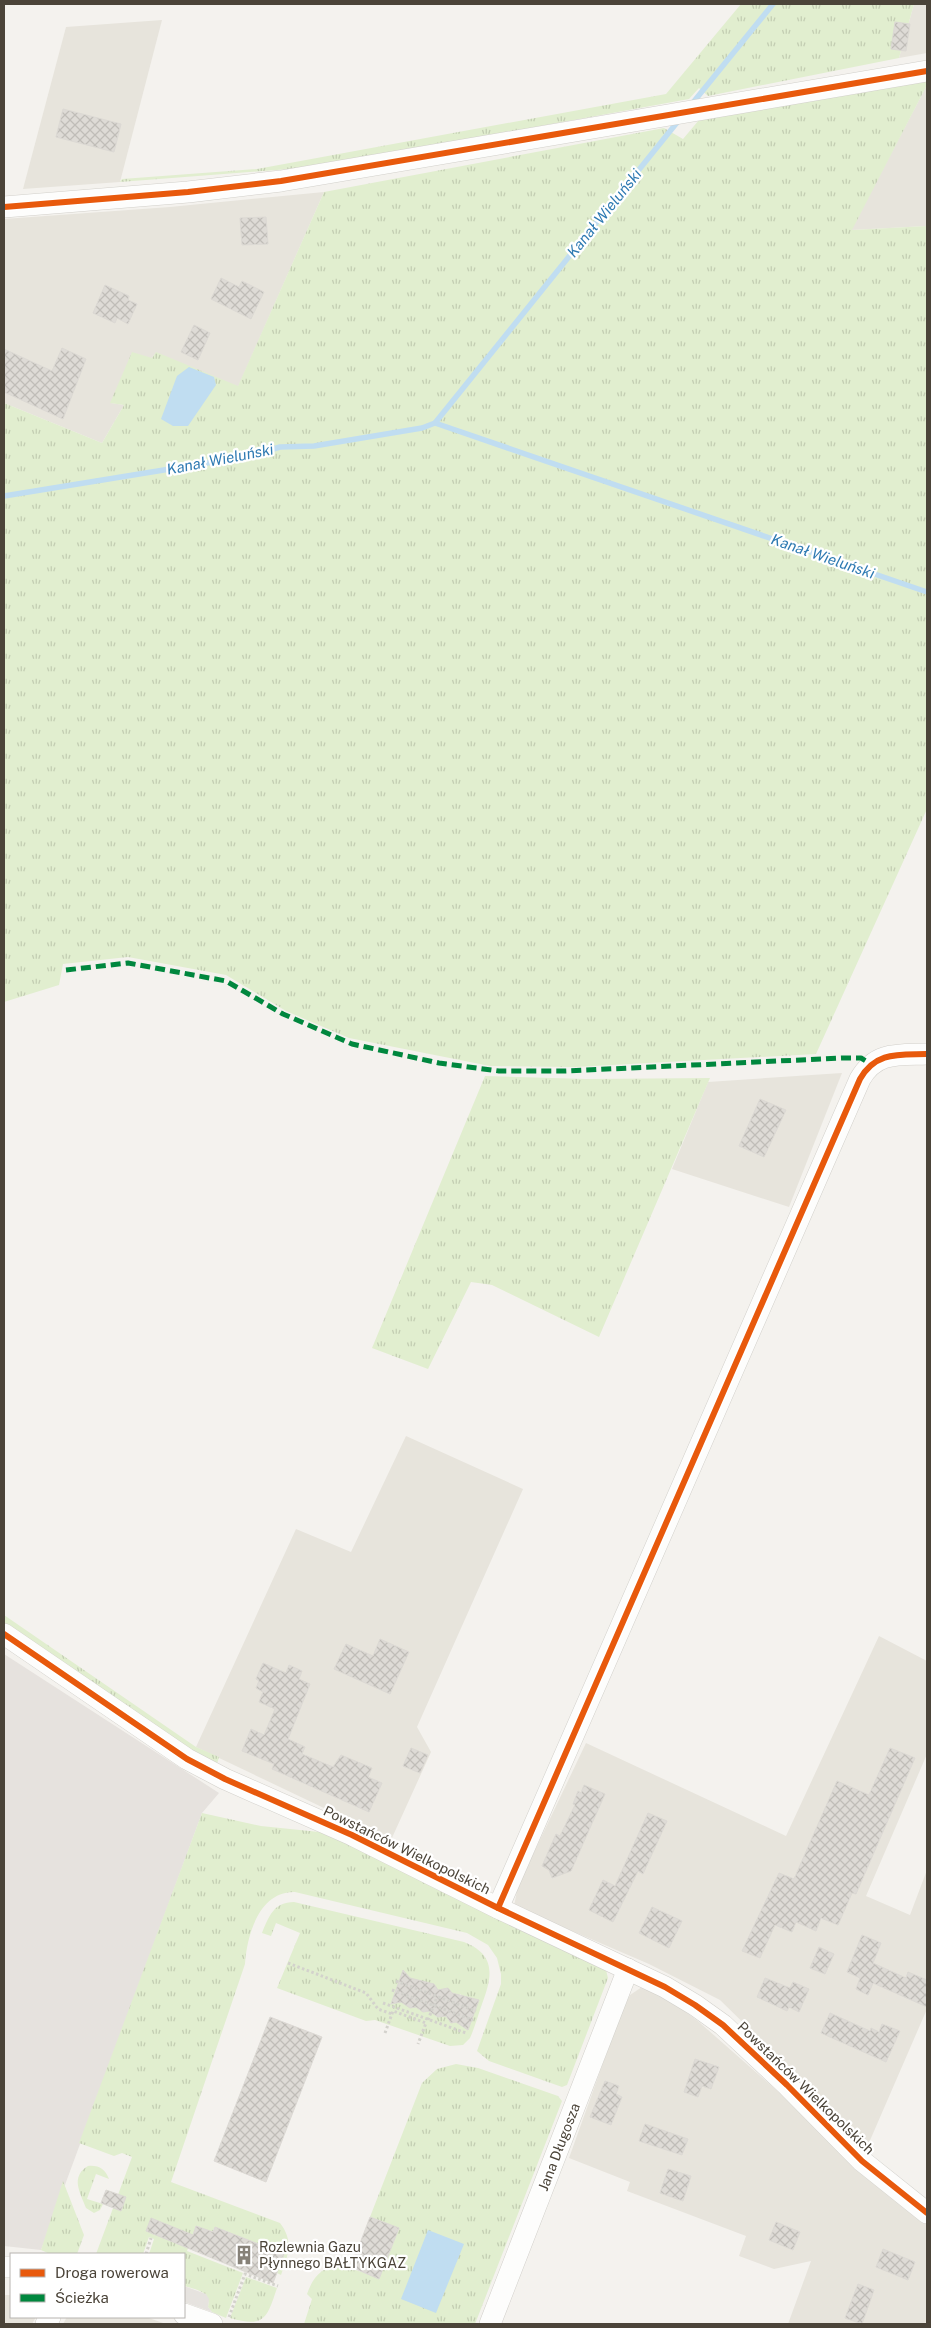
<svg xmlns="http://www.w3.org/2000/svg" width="931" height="2328" font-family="'Public Sans',sans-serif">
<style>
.residential{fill:#e7e4dc}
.industrial{fill:#e6e2de}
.grass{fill:url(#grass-tufts);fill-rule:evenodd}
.parking{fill:#e6e3df}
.water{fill:#c0ddf1}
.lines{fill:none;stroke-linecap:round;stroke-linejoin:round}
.stream{stroke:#c0ddf1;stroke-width:5.5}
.building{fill:url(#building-cross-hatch);stroke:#dcd9d4}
.street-casing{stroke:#d2d0cb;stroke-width:22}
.path{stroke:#d3d2cc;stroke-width:3;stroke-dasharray:2.5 2.5;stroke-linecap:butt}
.street{stroke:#fdfdfc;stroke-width:21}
.quiet{stroke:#00873e;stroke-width:5;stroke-dasharray:10 5;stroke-linecap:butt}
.cycleway-casing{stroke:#fff;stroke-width:9}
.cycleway{stroke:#e8590c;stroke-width:6}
.labels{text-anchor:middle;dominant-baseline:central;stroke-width:4.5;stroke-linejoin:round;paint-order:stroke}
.street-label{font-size:14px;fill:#4b4439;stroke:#fff}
.poi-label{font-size:14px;fill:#4b4439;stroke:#fff;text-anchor:start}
.water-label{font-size:15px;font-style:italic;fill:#2e7ab2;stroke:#fff}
</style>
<defs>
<pattern id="grass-tufts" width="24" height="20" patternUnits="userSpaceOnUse" patternTransform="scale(1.25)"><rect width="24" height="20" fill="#e1eecf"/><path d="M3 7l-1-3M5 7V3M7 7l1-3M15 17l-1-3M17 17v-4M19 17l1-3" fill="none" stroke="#c3cdb2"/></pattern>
<pattern id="building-cross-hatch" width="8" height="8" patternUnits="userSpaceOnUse" patternTransform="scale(1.25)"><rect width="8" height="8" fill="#dedbd6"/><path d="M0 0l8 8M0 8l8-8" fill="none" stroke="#c0bdb8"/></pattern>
</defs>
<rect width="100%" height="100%" fill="#f4f2ee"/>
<g class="residential">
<polygon points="914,4 927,4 927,53 899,58"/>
<polygon points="162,20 120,182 23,189 66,27"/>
<polygon points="927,85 927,226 851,230"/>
<polygon points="324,192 238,387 156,353 111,403 124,405 102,443 4,403 4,219 170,207"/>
<polygon points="842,1073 789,1207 672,1169 708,1082"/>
<polygon points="406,1436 523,1489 417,1727 431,1752 391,1840 196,1747 296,1529 351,1552"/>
<polygon points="879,1636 927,1661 927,1754 866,1896 910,1915 927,1870 927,2009 868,2145 720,2000 649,1964 514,1906 518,1886 586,1743 786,1836"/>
<polygon points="642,1987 665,1996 699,2022 927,2223 927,2324 788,2324 811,2261 774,2269 739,2256 746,2236 627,2191 630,2182 569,2158 621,2013 630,1995"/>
<polygon points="4,2295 11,2295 11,2317 36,2317 32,2324 4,2324"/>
<polygon points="67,2317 146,2317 166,2324 63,2324"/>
</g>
<polygon class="industrial" points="4,1654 219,1793 202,1813 41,2250 4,2246"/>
<g class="grass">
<polygon points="741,4 914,4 899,58 708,96 699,88 689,99 315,167 120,182 122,179 257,169 666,94"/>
<polygon points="927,81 927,85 852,230 927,226 927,809 816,1054 575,1067 490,1066 349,1038 286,1011 226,975 128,957 63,964 59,985 4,1002 4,403 102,443 124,405 110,403 132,352 152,358 156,352 238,386 324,192 664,128 683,139 699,120"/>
<polygon points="485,1076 587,1079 710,1078 599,1337 492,1285 471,1282 428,1369 372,1348"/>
<polygon points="4,1615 196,1747 219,1757 217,1764 181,1749 4,1632"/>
<path d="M202,1813L261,1826L329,1833L605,1966L608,1978L567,2085L562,2087L489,2061L477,2051L501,1984V1974L497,1958L488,1945L467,1933L295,1892C259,1891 247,1935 245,1964L171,2182L280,2223C294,2241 288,2255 281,2275L277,2273L284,2254L215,2227L212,2232L196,2226L187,2251L243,2273L226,2318L212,2312L208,2307C211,2291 197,2290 184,2286V2254H149L154,2239L149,2237L143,2254H96L132,2157L122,2153L114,2156L79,2143Z"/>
<path d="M294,1902L464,1942C497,1955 492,1977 482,2004C478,2015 475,2027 470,2038L463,2045L450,2046L375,2020L366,2021L277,1988L300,1933L276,1923L271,1936L262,1933C269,1916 274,1902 294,1902ZM433,1984L436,1986L427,2012H423L420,2009ZM443,1989H447L441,2016L437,2017L434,2014ZM460,1994L464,1997L455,2022L453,2023L448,2019Z"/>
<path d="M456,2064L478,2068L558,2096L562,2101L475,2324H304L312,2299L307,2294C322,2252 349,2269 379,2278L399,2229L370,2217L422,2083L437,2069Z"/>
<path d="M88,2166C99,2165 105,2169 109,2179L96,2174L87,2199L103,2204L100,2210L94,2213L86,2208C80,2192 70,2177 88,2166Z"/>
<polygon points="63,2181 84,2235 77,2254 50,2254 41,2250"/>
<path d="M246,2277L277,2288C267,2318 265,2328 230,2318Z"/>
</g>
<polygon class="parking" points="184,2286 206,2294 209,2299 208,2307 212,2312 184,2302"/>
<g class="water">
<polygon points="189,367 214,377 216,385 188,426 173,426 161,419 177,376"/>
<polygon points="428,2230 464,2244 436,2313 401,2299"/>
</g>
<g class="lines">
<g class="stream">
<polyline points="691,105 773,4"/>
<polyline points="435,423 927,592"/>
<polyline points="4,496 250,456 280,447 314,446 422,428 435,423 679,120"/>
</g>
</g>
<g class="building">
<polygon points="895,22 910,24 906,51 891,49"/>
<polygon points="63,109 121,124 114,152 56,137"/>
<polygon points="266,217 268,244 242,245 240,218"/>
<polygon points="221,278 239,287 242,281 264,292 251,319 211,299"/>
<polygon points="105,285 129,296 128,300 137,304 128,324 117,318 115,323 93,313"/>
<polygon points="194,325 210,333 198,360 181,352"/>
<polygon points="62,348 86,359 63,419 4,392 4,349 52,371"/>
<polygon points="760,1099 786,1110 764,1157 739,1146"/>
<polygon points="380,1639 409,1652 390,1694 334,1669 346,1644 373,1656"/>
<polygon points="263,1663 286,1673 289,1665 302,1671 299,1679 310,1684 288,1739 305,1747 302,1754 333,1767 341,1755 372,1768 368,1777 382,1783 369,1812 272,1769 274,1764 242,1751 251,1729 264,1735 275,1709 259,1702 263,1692 256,1688 259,1681 256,1679"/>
<polygon points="411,1748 428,1755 420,1773 403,1766"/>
<polygon points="890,1748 915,1758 856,1894 852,1893 838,1925 821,1918 816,1931 796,1922 792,1932 775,1925 760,1958 742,1951 779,1873 794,1879 837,1781 869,1795"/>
<polygon points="584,1785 605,1794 571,1871 552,1878 549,1870 542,1866 556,1834 560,1836 575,1805 573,1804 578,1791 581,1793"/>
<polygon points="648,1813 667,1821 643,1874 638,1871 613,1922 589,1910 603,1880 615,1886"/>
<polygon points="652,1907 682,1921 669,1948 639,1933"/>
<polygon points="862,1935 881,1943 873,1963 906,1978 908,1972 927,1980 927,2007 873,1983 868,1995 856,1989 860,1978 847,1972"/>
<polygon points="819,1947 834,1954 825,1974 810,1968"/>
<polygon points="403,1970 410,1978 434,1984 438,1990 448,1988 452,1993 479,2000 468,2030 456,2022 451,2023 446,2016 438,2017 429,2011 423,2012 416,2007 410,2008 401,2002 391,2004"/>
<polygon points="765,1978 790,1988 793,1982 809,1989 799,2012 789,2007 787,2011 757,1997"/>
<polygon points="830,2013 870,2031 871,2028 879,2032 882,2024 900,2031 886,2062 821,2033"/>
<polygon points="270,2017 322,2037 266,2182 214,2161"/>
<polygon points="695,2059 719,2067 711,2089 702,2086 698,2097 684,2092"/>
<polygon points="605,2081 619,2086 616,2094 622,2097 611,2125 590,2117"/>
<polygon points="645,2124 688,2139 682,2155 639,2141"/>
<polygon points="668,2169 691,2176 683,2201 660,2193"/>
<polygon points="106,2190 126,2197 121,2211 101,2203"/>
<polygon points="370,2217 399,2228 379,2279 351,2267"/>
<polygon points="151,2218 193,2235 196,2226 213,2232 215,2227 284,2254 273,2283 146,2231"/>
<polygon points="776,2222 800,2232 793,2250 769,2240"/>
<polygon points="883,2249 915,2262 908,2280 876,2267"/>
<polygon points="858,2284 874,2290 862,2324 845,2318"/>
</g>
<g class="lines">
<defs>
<g id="street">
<polyline points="4,207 188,192 281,181 927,71"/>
<polyline points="4,1634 187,1759 225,1779 352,1835 498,1908 665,1987 695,2005 723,2025 787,2085 862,2161 927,2213"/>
<path d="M498,1908L860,1079C876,1051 899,1055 927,1054"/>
<polyline points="4,2267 11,2267"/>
<polyline points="184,2314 212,2324"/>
<polyline points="46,2324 50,2317"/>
<polyline points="490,2324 628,1969"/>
</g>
</defs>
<use href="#street" class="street-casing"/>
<g class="path">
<polyline points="288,1963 366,1993 378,2009 392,2014"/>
<polyline points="396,1981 476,2011"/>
<polyline points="392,1990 473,2020"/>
<polyline points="383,2003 466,2033"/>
<polyline points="428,2020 437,1997"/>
<polyline points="385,2033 393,2011 426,2023 418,2044"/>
<polyline points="146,2254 151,2238"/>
<polyline points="229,2317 245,2274 278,2286"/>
</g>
<use href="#street" class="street"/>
<polyline class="quiet" points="66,970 128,963 226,981 283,1014 352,1044 439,1063 499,1071 566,1071 842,1058 861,1058 871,1064"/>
<defs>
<g id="cycleway">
<polyline points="4,207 188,192 281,181 927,71"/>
<polyline points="4,1634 187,1759 225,1779 352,1835 498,1908 665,1987 695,2005 723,2025 787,2085 862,2161 927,2213"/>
<path d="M498,1908L860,1079C876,1051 899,1055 927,1054"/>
</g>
</defs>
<use href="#cycleway" class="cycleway-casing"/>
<use href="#cycleway" class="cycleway"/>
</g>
<defs>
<symbol id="building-bare" viewBox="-9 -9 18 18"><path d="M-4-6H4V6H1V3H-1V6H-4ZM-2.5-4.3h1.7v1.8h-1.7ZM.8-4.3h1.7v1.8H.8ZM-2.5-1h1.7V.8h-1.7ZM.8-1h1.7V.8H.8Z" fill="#868178" stroke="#fff" stroke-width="2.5" paint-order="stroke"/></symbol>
</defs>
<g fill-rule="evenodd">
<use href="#building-bare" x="230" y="2241" width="28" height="28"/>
</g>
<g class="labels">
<g class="street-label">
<text transform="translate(407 1850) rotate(26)">Powstańców Wielkopolskich</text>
<text transform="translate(806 2088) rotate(44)">Powstańców Wielkopolskich</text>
<text transform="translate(559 2147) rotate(-69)">Jana Długosza</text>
</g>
<g class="poi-label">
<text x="259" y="2247">Rozlewnia Gazu<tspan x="259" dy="16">Płynnego BAŁTYKGAZ</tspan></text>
</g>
<g class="water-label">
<text transform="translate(604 213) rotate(-51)">Kanał Wieluński</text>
<text transform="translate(220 459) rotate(-11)">Kanał Wieluński</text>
<text transform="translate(823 556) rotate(19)">Kanał Wieluński</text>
</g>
</g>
<rect width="931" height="2328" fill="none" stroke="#4b4439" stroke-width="10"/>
<rect x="10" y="2253" width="175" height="65" fill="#ffffff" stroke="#b7b4b0"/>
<rect x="20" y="2269" width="25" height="8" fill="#e8590c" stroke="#b7b4b0"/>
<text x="55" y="2278" font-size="15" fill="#4b4439">Droga rowerowa</text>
<rect x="20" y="2294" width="25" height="8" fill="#00873e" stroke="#b7b4b0"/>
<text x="55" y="2303" font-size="15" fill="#4b4439">Ścieżka</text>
</svg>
